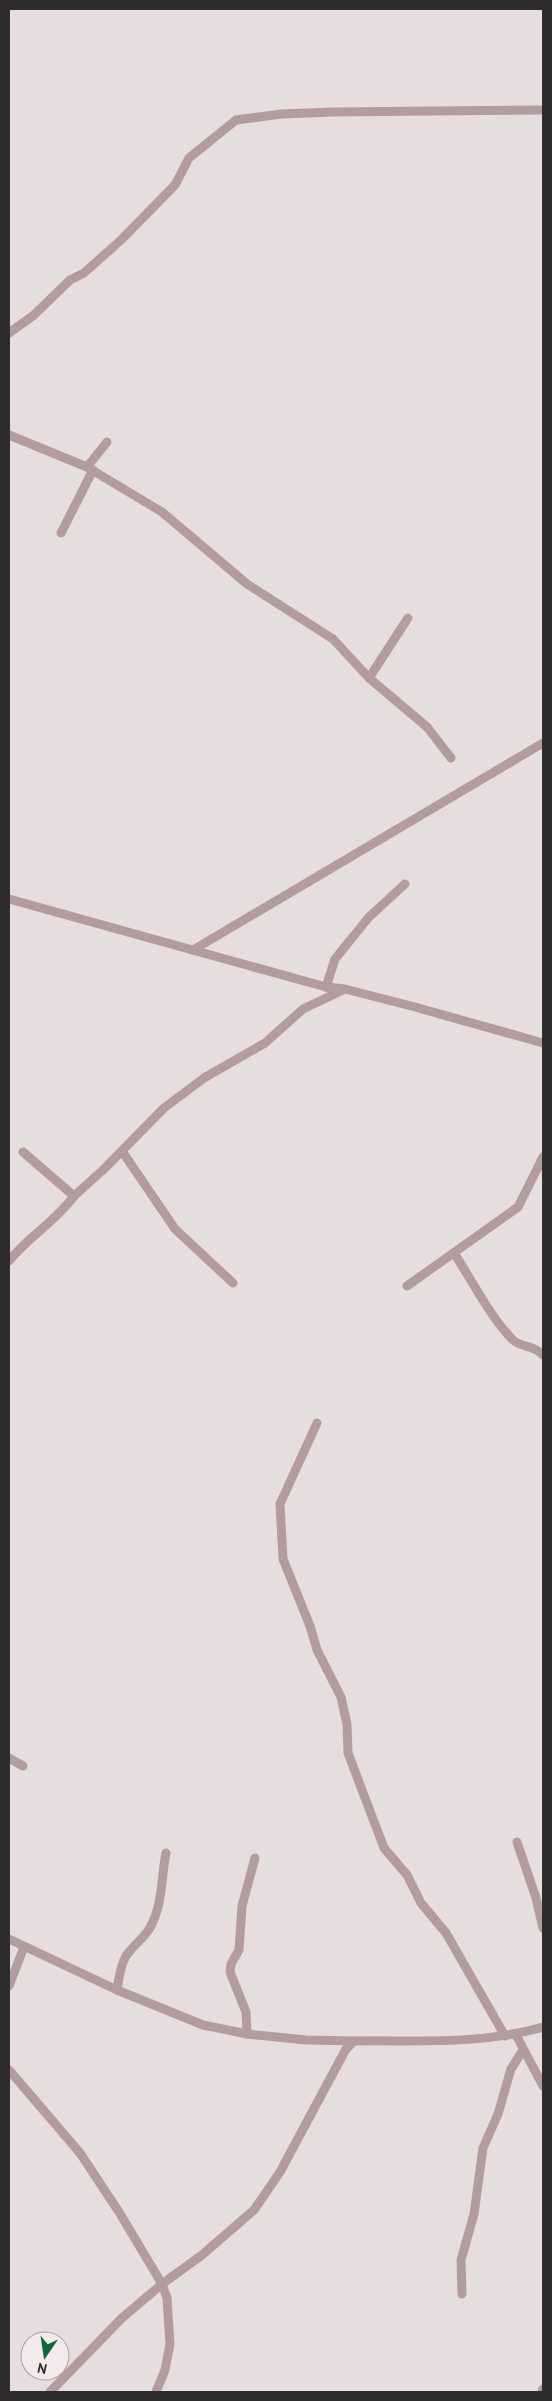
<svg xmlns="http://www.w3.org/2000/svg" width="552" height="2401" font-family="'PT Sans',sans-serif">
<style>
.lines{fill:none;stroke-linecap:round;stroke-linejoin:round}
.minor{stroke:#b39ca0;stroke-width:9}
</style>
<rect width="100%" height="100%" fill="#e6ddde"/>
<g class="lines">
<g class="minor">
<polyline points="9,333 34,315 70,280 84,273 121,240 175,185 189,158 236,120 282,114 333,112 543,110"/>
<polyline points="9,435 87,467 162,512 247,584 333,639 369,678 427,727 451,758"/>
<polyline points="87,467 107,442"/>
<polyline points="61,533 93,470"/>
<polyline points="369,678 408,618"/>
<polyline points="9,899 326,987 345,989 415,1007 543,1043"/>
<polyline points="193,950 543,743"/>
<polyline points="326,987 335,959 369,917 405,884"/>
<polyline points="122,1151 175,1229 233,1283"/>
<polyline points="74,1196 104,1169 164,1108 204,1078 265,1043 303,1009 343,990"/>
<path d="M454,1253C471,1279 491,1318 513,1340C522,1348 532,1344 543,1355"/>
<path d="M9,1261C28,1237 55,1222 74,1196L23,1152"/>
<polyline points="407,1286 518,1207 543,1157"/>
<polyline points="317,1423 280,1504 283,1559 310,1626 317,1650 341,1697 347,1724 348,1753 384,1848 407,1875 421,1903 446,1933 505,2036"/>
<polyline points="9,1758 23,1766"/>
<polyline points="517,1842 536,1898 543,1928"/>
<polyline points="9,1939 117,1990 203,2025 247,2034 306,2040 354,2041"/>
<polyline points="9,1986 24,1947"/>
<path d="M117,1990C119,1978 120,1966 126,1956C134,1944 145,1938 151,1926C163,1902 161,1878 166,1853"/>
<polyline points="247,2034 246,2012 230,1972 231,1964 239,1950 242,1906 255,1858"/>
<polyline points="516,2035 543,2086"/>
<polyline points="9,2070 80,2153 119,2212 162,2284 167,2298 170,2344 165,2370 156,2392"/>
<polyline points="462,2294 461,2260 474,2214 483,2148 498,2114 511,2069 523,2050"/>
<path d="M50,2392L122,2318L162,2284L202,2255L254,2210L280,2172L346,2049L354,2041C418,2040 481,2045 543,2027"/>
<polyline points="542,2392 543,2389"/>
</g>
</g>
<rect width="552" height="2401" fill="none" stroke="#2f2c2d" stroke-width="20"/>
<g transform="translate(45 2356) rotate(193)"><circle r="24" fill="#f3eaeb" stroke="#a59e9f"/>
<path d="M0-4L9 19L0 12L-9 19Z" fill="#126739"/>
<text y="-8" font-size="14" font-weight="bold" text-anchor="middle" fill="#2f2c2d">N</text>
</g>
</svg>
